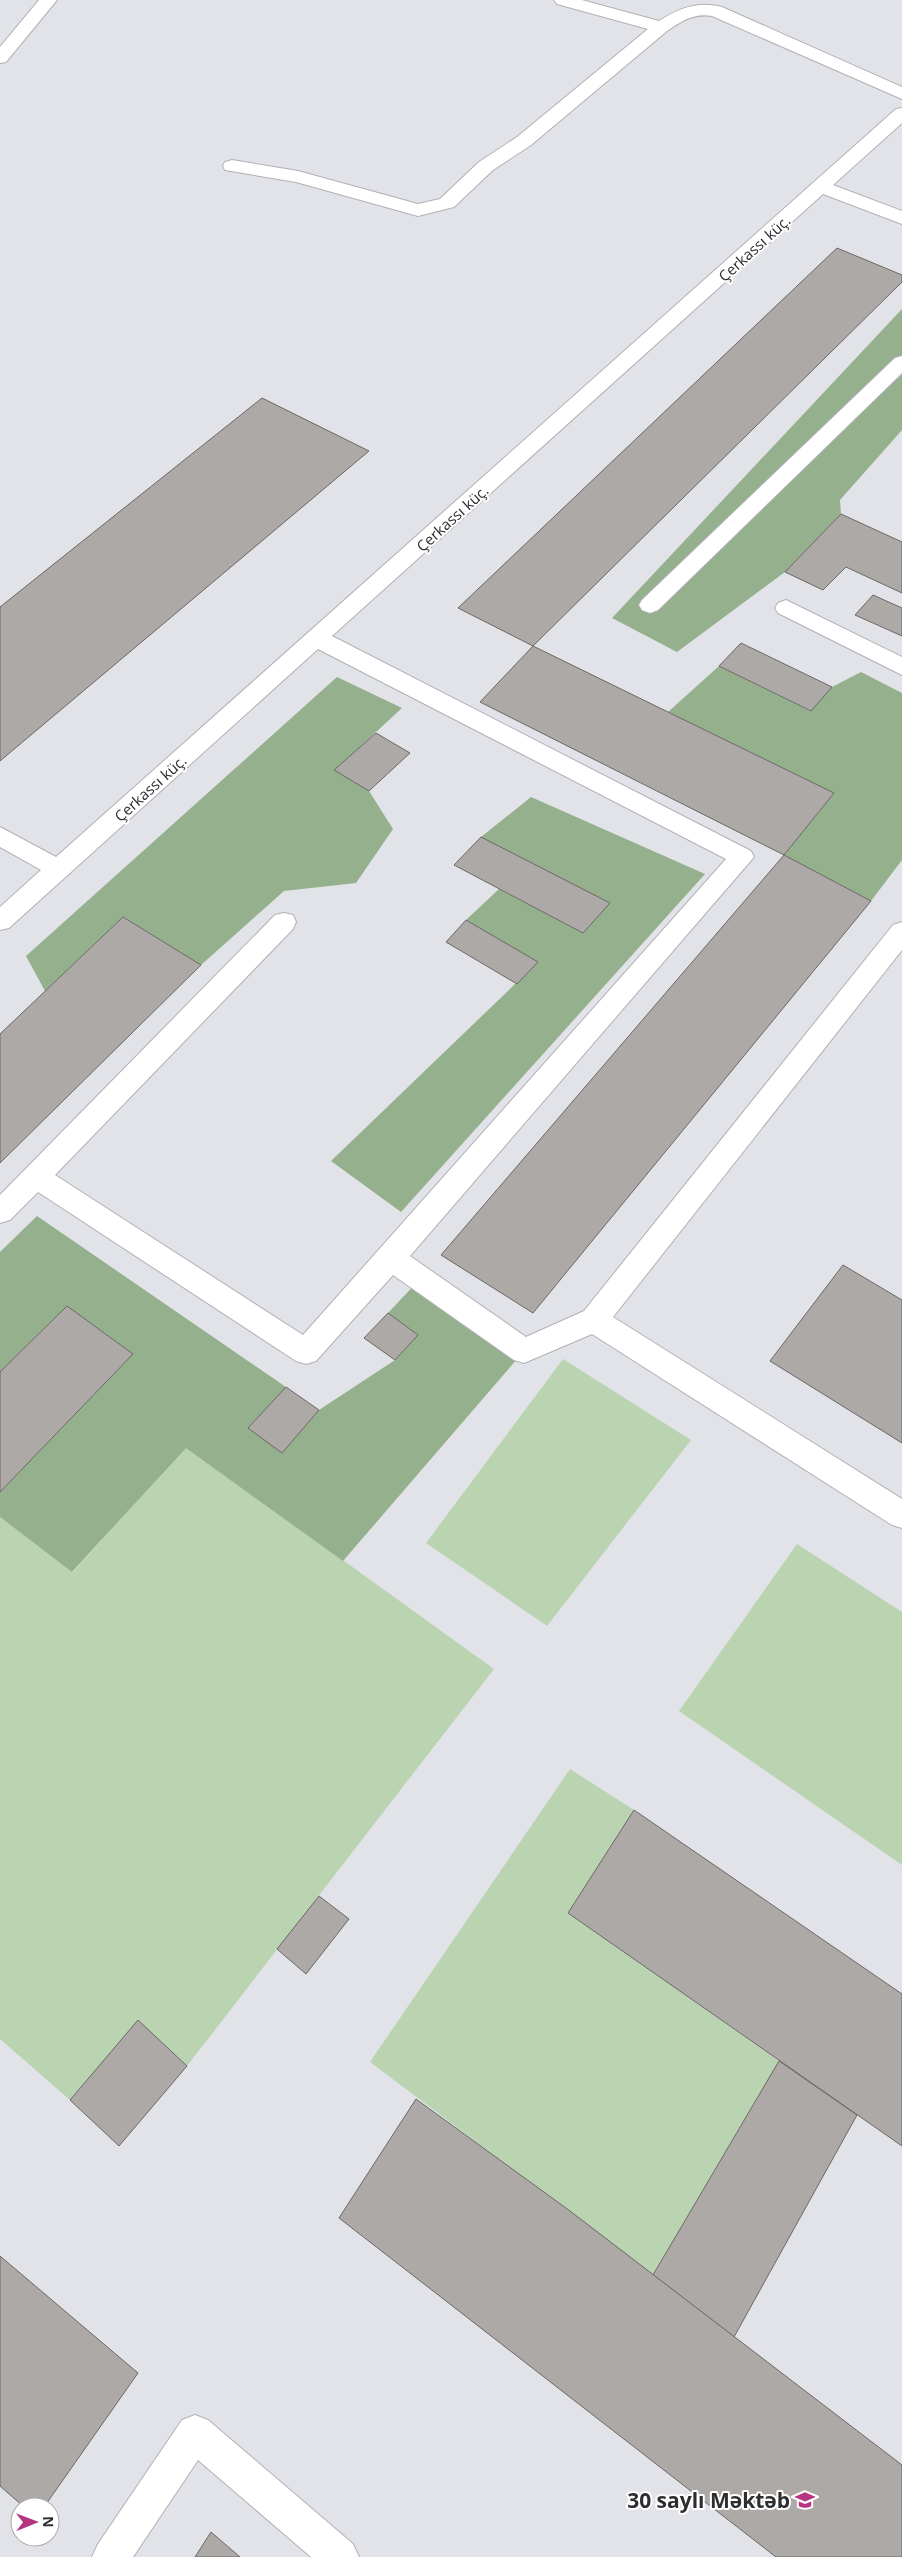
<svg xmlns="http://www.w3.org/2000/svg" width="902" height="2557" font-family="'Open Sans',sans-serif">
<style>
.green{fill:#bad3b1}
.forest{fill:#95b08c}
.building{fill:#ada9a6;stroke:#6b6765}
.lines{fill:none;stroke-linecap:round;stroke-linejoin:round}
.minor-casing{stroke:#b0b1b6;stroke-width:2}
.minor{fill:#fff;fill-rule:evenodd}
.labels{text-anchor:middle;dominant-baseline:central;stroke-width:4;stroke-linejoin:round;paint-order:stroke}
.far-street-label{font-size:15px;fill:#2d2e2f;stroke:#fff}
.near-poi-label{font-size:21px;font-weight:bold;fill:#2d2e2f;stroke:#fff;text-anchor:end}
</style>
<rect width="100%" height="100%" fill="#e2e3e8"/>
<g class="green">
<polygon points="563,1359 691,1440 547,1626 426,1543"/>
<polygon points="186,1447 494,1669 187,2066 138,2021 70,2100 0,2039 0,1517 73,1572"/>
<polygon points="797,1544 902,1612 902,1865 679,1711"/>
<polygon points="570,1769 634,1810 568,1913 779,2061 653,2275 370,2062"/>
</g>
<g class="forest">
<polygon points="902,309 902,430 840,500 841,514 785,572 677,652 612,618"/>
<polygon points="719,666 810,711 832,687 861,672 902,693 902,860 871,901 784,855 834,793 668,712"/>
<polygon points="337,677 402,708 335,770 369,791 393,829 356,883 284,891 201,965 123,917 45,991 26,956"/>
<polygon points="531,797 705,874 401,1212 331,1161 538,962 466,920 499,889 583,933 609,903 481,837"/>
<polygon points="37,1216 286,1387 248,1428 282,1452 319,1410 395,1360 418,1335 388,1313 420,1279 524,1351 343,1561 186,1448 72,1572 0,1517 0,1492 133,1354 67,1306 0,1372 0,1252"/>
</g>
<g class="building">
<polygon points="837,248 902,275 902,282 533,646 458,608"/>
<polygon points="262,398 369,451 0,761 0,607"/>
<polygon points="841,514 902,542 902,593 846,567 823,590 785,572"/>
<polygon points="873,595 902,608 902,636 855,615"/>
<polygon points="741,643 832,687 811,711 719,666"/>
<polygon points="533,646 668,712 834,793 784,855 480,702"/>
<polygon points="376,733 410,753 369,791 334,770"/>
<polygon points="481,837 610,903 583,933 454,865"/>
<polygon points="784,855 871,901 533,1313 441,1255"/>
<polygon points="123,917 201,965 0,1163 0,1034"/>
<polygon points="466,920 538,962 517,984 446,942"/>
<polygon points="843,1265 902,1300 902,1443 770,1361"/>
<polygon points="67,1306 133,1354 0,1492 0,1372"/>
<polygon points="388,1313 418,1335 395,1360 364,1338"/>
<polygon points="286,1387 319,1410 282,1453 248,1428"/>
<polygon points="634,1810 902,1994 902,2146 568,1913"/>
<polygon points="319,1896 349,1919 306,1974 277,1949"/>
<polygon points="138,2020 187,2066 119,2146 70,2100"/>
<polygon points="779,2061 857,2115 734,2337 653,2275"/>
<polygon points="416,2099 570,2211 902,2465 902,2557 776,2557 339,2218"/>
<polygon points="0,2256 138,2373 44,2507 24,2507 0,2486"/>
<polygon points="211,2532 240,2557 195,2557"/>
</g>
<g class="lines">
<defs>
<g id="minor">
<polygon points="39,0 57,0 6,62 0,63 0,47"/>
<path d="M554,0H582L659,21C679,8 698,1 722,7L902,87V99L712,16C694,13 682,21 667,31L531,145L493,170L454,207L418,216L296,182L225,170L223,166L225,162L232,160L298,171L418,204L440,199L479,162L517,137L648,29L557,4Z"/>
<polygon points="902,108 902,123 833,185 902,211 902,224 823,194 332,636 751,851 754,857 410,1256 526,1337 584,1311 893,925 902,922 902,950 613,1317 902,1499 902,1528 892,1525 592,1334 524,1363 514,1360 393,1275 316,1361 306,1364 296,1361 38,1192 10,1220 0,1223 0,1195 275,915 284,913 293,915 296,922 293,929 55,1175 303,1335 726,859 318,649 9,928 0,930 0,907 41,870 0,847 0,827 56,857 896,109"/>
<polygon points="902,356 902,373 658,610 650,613 642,610 639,605 642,600 895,358"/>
<polygon points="786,600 902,657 902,675 778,613 775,608 778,603"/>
<polygon points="195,2415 208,2420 353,2544 359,2557 311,2557 198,2460 133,2557 92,2557 98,2544 182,2420"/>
</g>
</defs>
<use href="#minor" class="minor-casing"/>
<use href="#minor" class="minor"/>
</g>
<defs>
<symbol id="school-bare" viewBox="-9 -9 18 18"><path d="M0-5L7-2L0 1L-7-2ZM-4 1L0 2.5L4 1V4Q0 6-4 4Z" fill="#b63580" stroke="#fff" stroke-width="2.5" paint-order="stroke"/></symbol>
</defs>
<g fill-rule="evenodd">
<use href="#school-bare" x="791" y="2486" width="28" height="28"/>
</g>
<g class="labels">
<g class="far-street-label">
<text transform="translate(754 248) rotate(-42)">Çerkassı küç.</text>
<text transform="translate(452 518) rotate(-42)">Çerkassı küç.</text>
<text transform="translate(150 788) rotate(-42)">Çerkassı küç.</text>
</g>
<g class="near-poi-label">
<text x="790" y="2500">30 saylı Məktəb</text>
</g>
</g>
<g transform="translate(35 2522) rotate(89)"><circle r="24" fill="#ffffff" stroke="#ababac"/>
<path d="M0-4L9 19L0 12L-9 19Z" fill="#b63580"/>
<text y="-8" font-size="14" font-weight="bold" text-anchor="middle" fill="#2d2e2f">N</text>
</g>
</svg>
